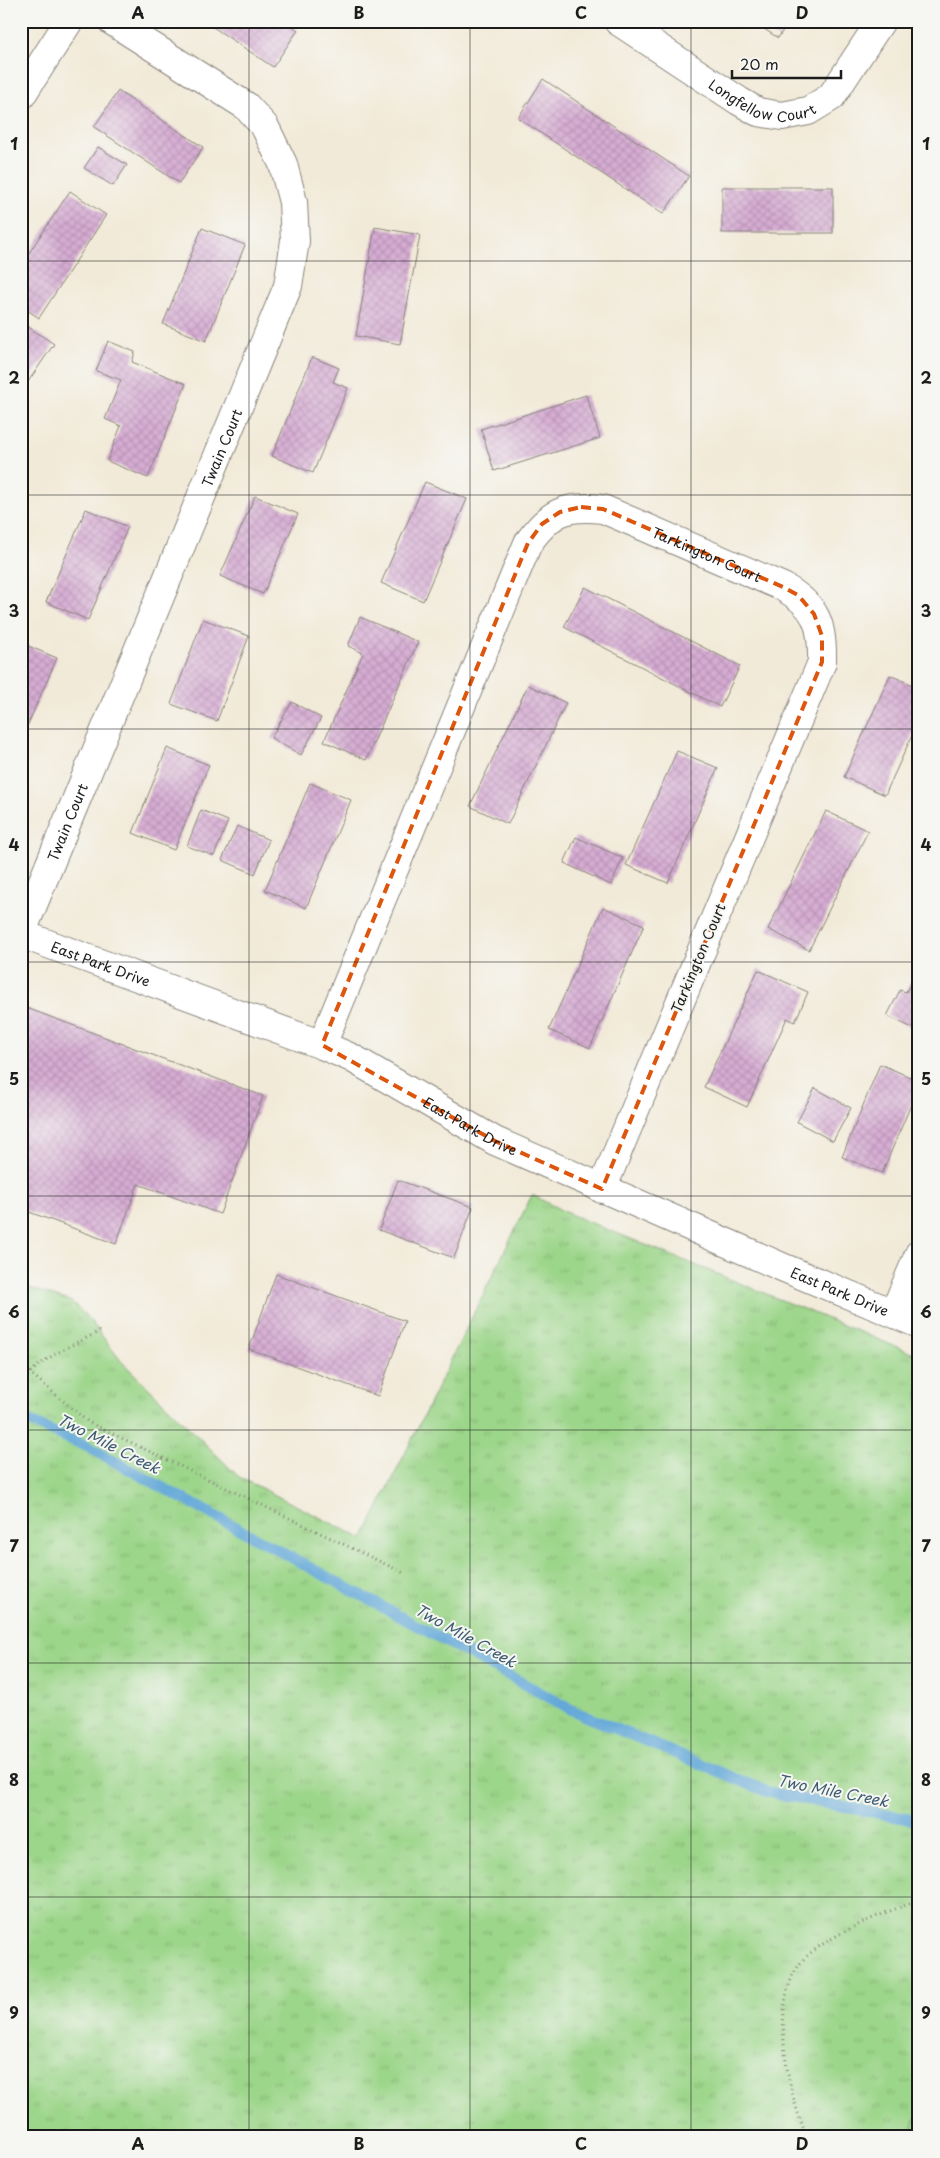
<svg xmlns="http://www.w3.org/2000/svg" width="940" height="2158" font-family="'Playpen Sans',sans-serif">
<style>
.grass{fill:url(#grass-tufts);stroke:#5c7953}
.pitch{fill:#9cd68a;stroke:#5c7953}
.lines{fill:none;stroke-linecap:round;stroke-linejoin:round}
.stream{stroke:#63a8d8;stroke-width:11}
.building{fill:url(#building-cross-hatch)}
.minor-casing{stroke:#87837a;stroke-width:30}
.path{stroke:#87837a;stroke-width:3;stroke-dasharray:1 4;stroke-linecap:butt}
.minor{stroke:#fff;stroke-width:28}
.marked{fill:none;stroke:#de560d;stroke-width:4;stroke-dasharray:10 6;stroke-linejoin:round}
.grid{fill:none;stroke:#1c1c1c;stroke-width:1;stroke-opacity:0.55}
.labels{text-anchor:middle;dominant-baseline:central;stroke-width:4;stroke-linejoin:round;paint-order:stroke}
.street-label{font-size:14px;fill:#1c1c1c;stroke:#f6f6f2}
.water-label{font-size:15px;font-style:italic;fill:#3c5b71;stroke:#f6f6f2}
.neatline{fill:none;stroke:#1c1c1c;stroke-width:2}
.grid-label{font-size:16px;text-anchor:middle;font-weight:bold;fill:#1c1c1c}
</style>
<defs>
<pattern id="grass-tufts" width="24" height="20" patternUnits="userSpaceOnUse" patternTransform="scale(1.25)"><rect width="24" height="20" fill="#9cd68a"/><path d="M3 7l-1-3M5 7V3M7 7l1-3M15 17l-1-3M17 17v-4M19 17l1-3" fill="none" stroke="#86b776"/></pattern>
<pattern id="building-cross-hatch" width="8" height="8" patternUnits="userSpaceOnUse" patternTransform="scale(1.25)"><rect width="8" height="8" fill="#d6acd3"/><path d="M0 0l8 8M0 8l8-8" fill="none" stroke="#b793b5"/></pattern>
</defs>
<rect width="100%" height="100%" fill="#f6f6f2"/>
<filter id="ink" filterUnits="userSpaceOnUse"><feTurbulence type="fractalNoise" baseFrequency=".02" numOctaves="2"/><feDisplacementMap in="SourceGraphic" scale="10" xChannelSelector="R" yChannelSelector="G"/><feConvolveMatrix kernelMatrix="1 2 1 2 8 2 1 2 1" color-interpolation-filters="sRGB"/></filter>
<filter id="wash" filterUnits="userSpaceOnUse"><feTurbulence type="fractalNoise" baseFrequency=".0096" numOctaves="4" result="noise"/><feDisplacementMap in="SourceGraphic" scale="20" xChannelSelector="R" yChannelSelector="G"/><feGaussianBlur stdDeviation="1.12" result="paint"/><feColorMatrix in="noise" values="0 0 0 0 0 0 0 0 0 0 0 0 0 0 0 0 0 1.4 0 .05"/><feComposite in="paint" operator="in"/></filter>
<g filter="url(#wash)">
<rect width="100%" height="100%" fill="#f2ead8"/>
<polygon class="grass" points="532,1195 567,1213 919,1356 919,2137 21,2137 21,1285 72,1302 90,1320 121,1361 239,1477 363,1539"/>
<polygon class="pitch" points="919,2115 919,2137 912,2137 914,2122"/>
<g class="lines">
<polyline class="stream" points="21,1418 88,1447 576,1712 768,1792 919,1821"/>
</g>
<g id="blocks">
<g class="building">
<polygon points="204,21 285,21 298,30 273,67"/>
<polygon points="752,21 789,21 778,38"/>
<polygon points="543,79 689,176 663,214 518,118"/>
<polygon points="118,91 203,147 179,183 94,127"/>
<polygon points="98,147 127,165 113,186 84,168"/>
<rect x="722" y="187" width="111" height="46"/>
<polygon points="70,191 106,215 39,318 21,306 21,265"/>
<polygon points="375,227 420,235 400,344 356,336"/>
<polygon points="202,228 245,245 206,341 163,324"/>
<polygon points="21,322 54,344 21,392"/>
<polygon points="108,341 135,352 132,362 186,384 148,478 107,461 121,426 105,419 121,380 96,371"/>
<polygon points="312,357 339,368 333,382 348,388 313,473 272,456"/>
<polygon points="586,395 600,438 494,471 481,429"/>
<polygon points="425,482 467,499 423,601 381,583"/>
<polygon points="255,496 298,514 263,594 220,576"/>
<polygon points="86,509 128,527 88,620 46,602"/>
<polygon points="585,587 740,666 720,707 564,627"/>
<polygon points="360,617 418,642 366,760 324,741 363,653 348,646"/>
<polygon points="203,619 249,636 217,721 171,704"/>
<polygon points="21,643 57,658 21,740"/>
<polygon points="890,675 919,688 919,720 885,795 844,777"/>
<polygon points="528,685 566,703 508,824 470,806"/>
<polygon points="292,702 321,718 301,755 271,738"/>
<polygon points="167,748 209,765 174,850 133,833"/>
<polygon points="677,751 718,768 668,883 626,865"/>
<polygon points="310,783 351,800 306,908 265,890"/>
<polygon points="201,810 228,821 214,856 187,846"/>
<polygon points="826,811 868,831 809,950 768,929"/>
<polygon points="237,826 269,840 255,874 222,860"/>
<polygon points="576,837 623,858 611,885 564,863"/>
<polygon points="603,907 644,925 590,1048 549,1030"/>
<polygon points="919,966 919,1031 887,1016 900,990 906,992"/>
<polygon points="758,970 808,992 795,1022 787,1018 747,1107 704,1087"/>
<polygon points="21,1006 263,1096 220,1214 138,1184 116,1244 21,1209"/>
<polygon points="880,1064 919,1081 919,1086 882,1173 842,1157"/>
<polygon points="815,1088 851,1108 833,1141 797,1122"/>
<polygon points="398,1180 473,1207 454,1258 379,1230"/>
<polygon points="276,1274 405,1321 378,1396 249,1349"/>
</g>
</g>
</g>
<g filter="url(#ink)">
<use href="#blocks" fill-opacity="0" stroke="#87837a" stroke-width="1"/>
<g class="lines">
<defs>
<g id="minor">
<path id="s1" d="M618,21L739,101L758,112L782,116L808,111L831,97L881,21"/>
<polyline points="21,96 69,21"/>
<path id="s2" d="M21,934L288,286L295,241L293,202L283,164L265,127L246,106L112,21"/>
<path id="s3" d="M21,934L322,1045L352,1058L495,1141L782,1267L919,1324"/>
<path id="s4" d="M322,1045L528,543C551,512 564,505 603,509L783,587C817,606 823,625 822,662L602,1189"/>
<polyline points="894,1313 919,1254"/>
</g>
</defs>
<use href="#minor" class="minor-casing"/>
<g class="path">
<polyline points="29,1372 88,1422 404,1573"/>
<path d="M21,1384C40,1357 72,1346 100,1331"/>
<path d="M807,2137C788,2094 769,2006 799,1965C817,1939 888,1910 919,1901"/>
</g>
<use href="#minor" class="minor"/>
</g>
</g>
<path class="marked" d="M581,507L603,509L783,587L798,595L814,614L822,636V662L602,1189L495,1141L322,1045L528,543L542,524L560,512Z"/>
<path class="grid" d="M249,21V2137M470,21V2137M691,21V2137M21,261H919M21,495H919M21,729H919M21,962H919M21,1196H919M21,1430H919M21,1663H919M21,1897H919"/>
<g class="labels">
<g class="street-label">
<text stroke="none"><textPath href="#s1" startOffset="168">Longfellow Court</textPath></text>
<text stroke="none"><textPath href="#s2" startOffset="526">Twain Court</textPath></text>
<text stroke="none"><textPath href="#s4" startOffset="744">Tarkington Court</textPath></text>
<text stroke="none"><textPath href="#s2" startOffset="121">Twain Court</textPath></text>
<text transform="translate(698 958) rotate(-67)">Tarkington Court</text>
<text stroke="none"><textPath href="#s3" startOffset="85">East Park Drive</textPath></text>
<text stroke="none"><textPath href="#s3" startOffset="490">East Park Drive</textPath></text>
<text stroke="none"><textPath href="#s3" startOffset="895">East Park Drive</textPath></text>
</g>
<g class="water-label">
<text transform="translate(109 1443) rotate(27)">Two Mile Creek</text>
<text transform="translate(466 1635) rotate(29)">Two Mile Creek</text>
<text transform="translate(833 1790) rotate(11)">Two Mile Creek</text>
</g>
</g>
<rect width="940" height="2158" fill="none" stroke="#f6f6f2" stroke-width="55"/>
<path d="M732 70v8h109v-8" fill="none" stroke="#1c1c1c" stroke-width="2.5"/>
<text x="740" y="70" font-size="15" fill="#1c1c1c" stroke="#f6f6f2" stroke-width="4" paint-order="stroke">20 m</text>
<rect x="28" y="28" width="884" height="2102" class="neatline"/>
<g class="grid-label">
<text x="138" y="19">A</text>
<text x="359" y="19">B</text>
<text x="581" y="19">C</text>
<text x="802" y="19">D</text>
<text x="14" y="150">1</text>
<text x="926" y="150">1</text>
<text x="14" y="384">2</text>
<text x="926" y="384">2</text>
<text x="14" y="617">3</text>
<text x="926" y="617">3</text>
<text x="14" y="851">4</text>
<text x="926" y="851">4</text>
<text x="14" y="1085">5</text>
<text x="926" y="1085">5</text>
<text x="14" y="1318">6</text>
<text x="926" y="1318">6</text>
<text x="14" y="1552">7</text>
<text x="926" y="1552">7</text>
<text x="14" y="1786">8</text>
<text x="926" y="1786">8</text>
<text x="14" y="2019">9</text>
<text x="926" y="2019">9</text>
<text x="138" y="2150">A</text>
<text x="359" y="2150">B</text>
<text x="581" y="2150">C</text>
<text x="802" y="2150">D</text>
</g>
</svg>
